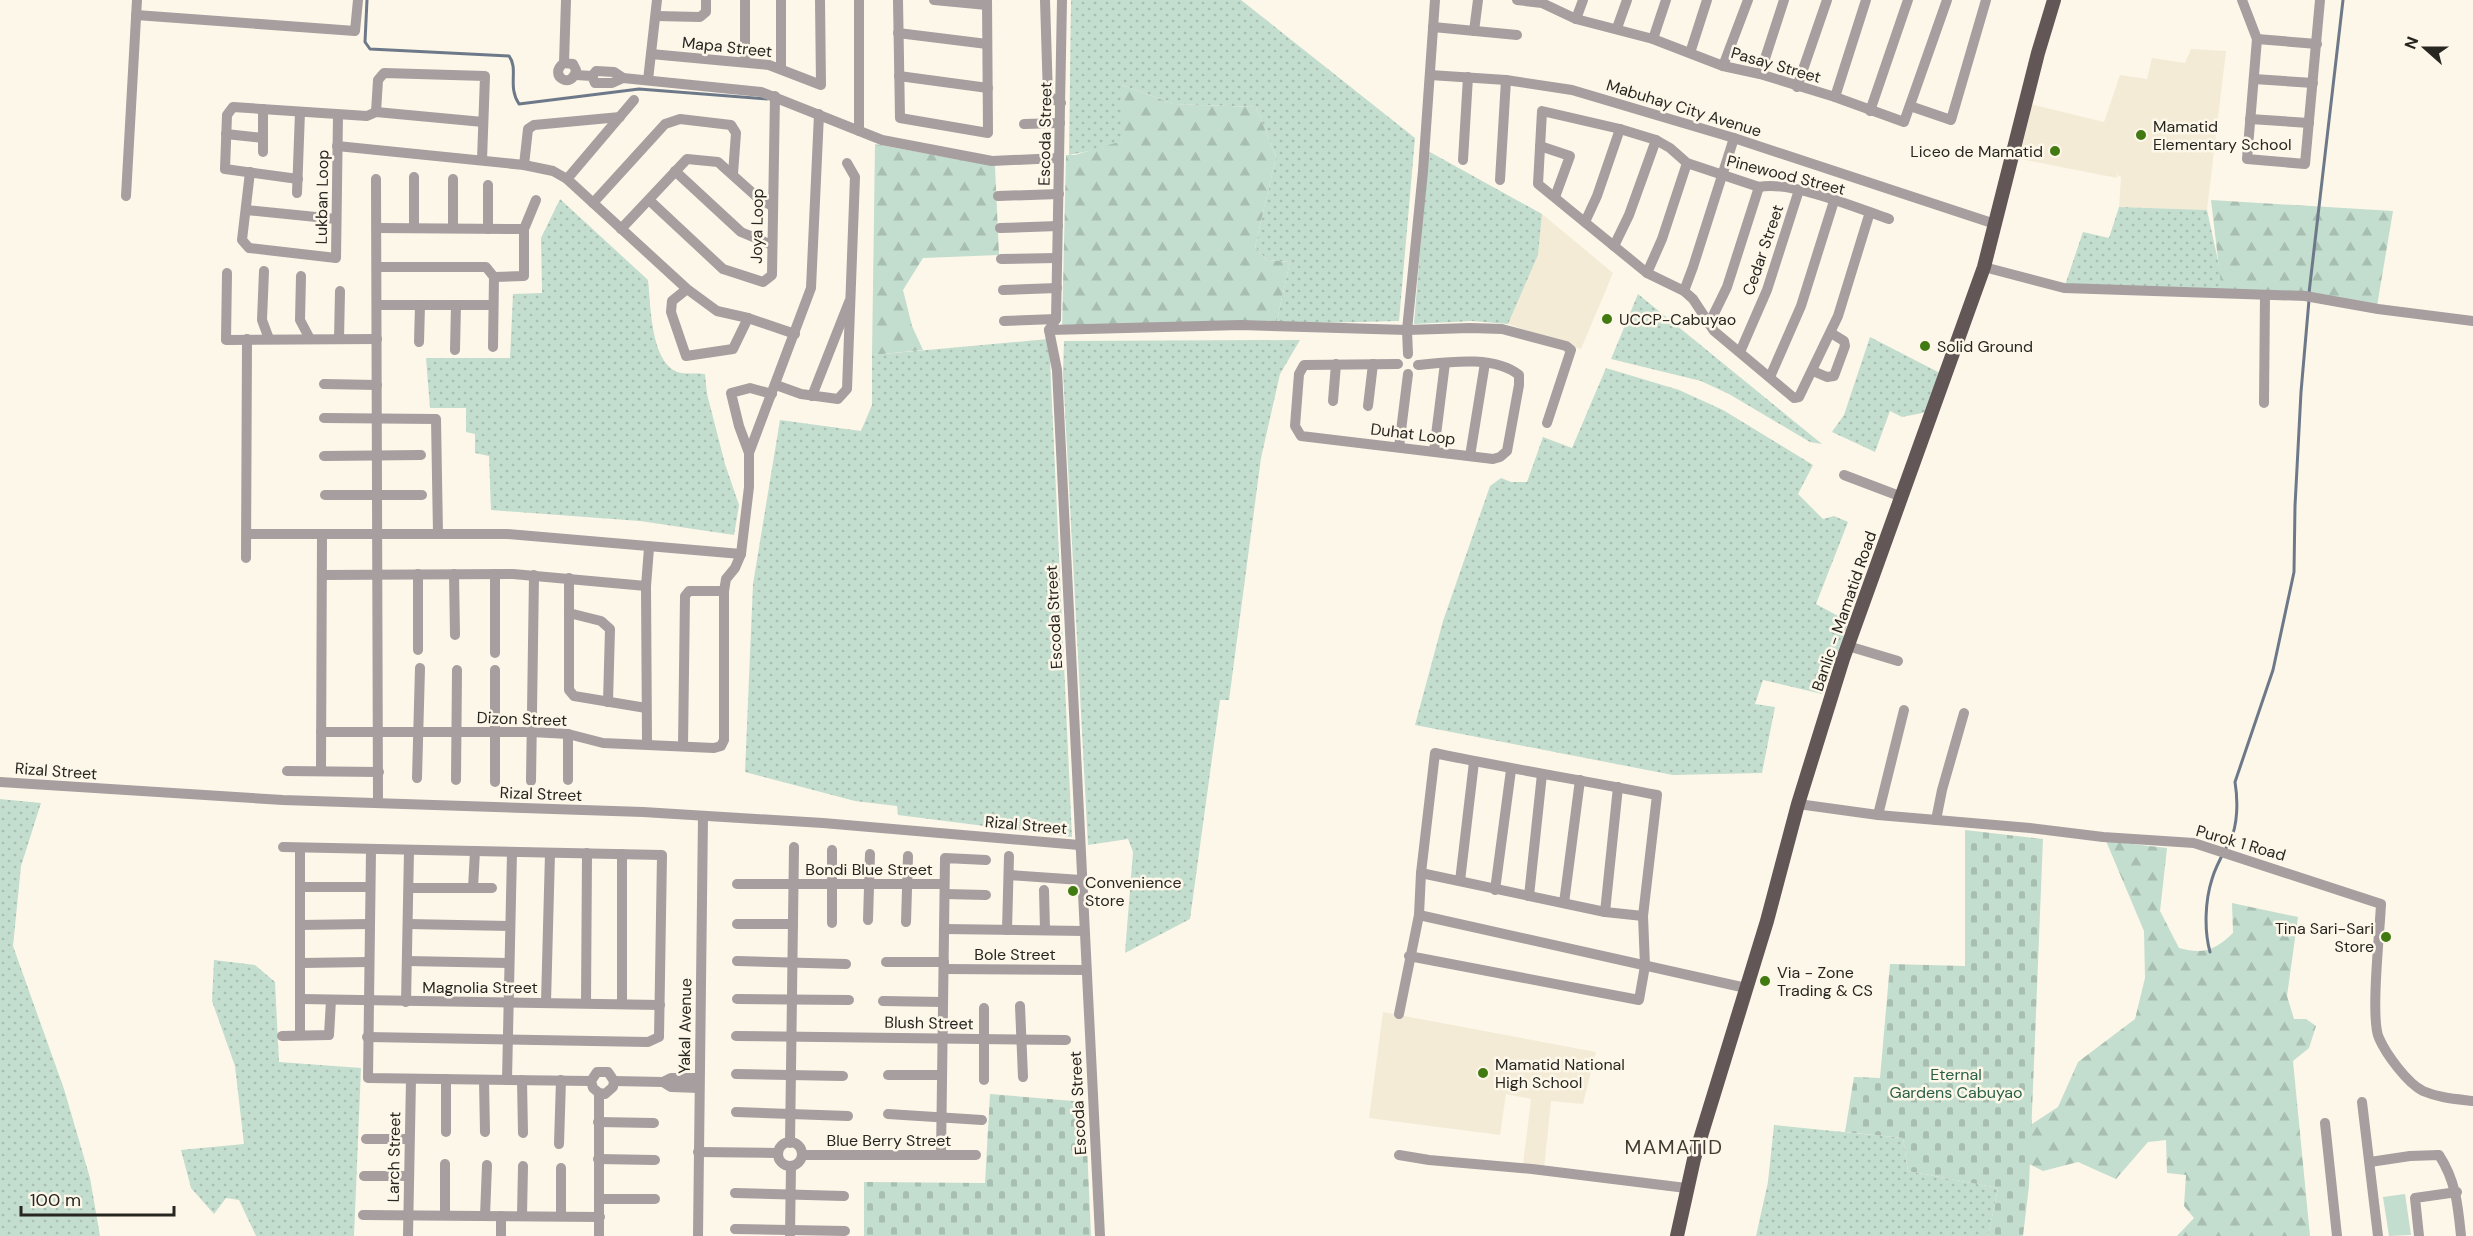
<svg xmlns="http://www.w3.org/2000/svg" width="2473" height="1236" font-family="'DM Sans',sans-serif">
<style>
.built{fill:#f4ebd6}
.grass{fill:url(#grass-dots)}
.forest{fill:url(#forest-firs)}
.cemetery{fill:url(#cemetery-stones)}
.pitch{fill:#c3ddce}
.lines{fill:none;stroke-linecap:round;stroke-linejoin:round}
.stream{stroke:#6d7989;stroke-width:3}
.minor{stroke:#a69e9f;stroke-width:10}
.major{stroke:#635657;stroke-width:14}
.poi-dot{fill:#407a11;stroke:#fdf7e9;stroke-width:2}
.labels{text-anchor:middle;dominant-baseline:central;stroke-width:5;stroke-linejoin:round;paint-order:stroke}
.street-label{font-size:16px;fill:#282621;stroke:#fdf7e9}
.poi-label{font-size:16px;fill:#282621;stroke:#fdf7e9;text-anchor:start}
.park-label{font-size:16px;fill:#296147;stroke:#fdf7e9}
.quarter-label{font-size:20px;letter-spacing:1.5px;fill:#413c31;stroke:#fdf7e9}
</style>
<defs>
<pattern id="grass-dots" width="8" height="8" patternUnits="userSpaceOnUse" patternTransform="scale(1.5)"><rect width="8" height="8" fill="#c3ddce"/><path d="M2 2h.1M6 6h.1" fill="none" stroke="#a8beb1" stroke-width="1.8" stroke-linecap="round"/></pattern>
<pattern id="forest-firs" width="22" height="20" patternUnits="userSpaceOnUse" patternTransform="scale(1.5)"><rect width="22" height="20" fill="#c3ddce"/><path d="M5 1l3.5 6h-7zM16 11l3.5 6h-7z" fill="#a8beb1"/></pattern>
<pattern id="cemetery-stones" width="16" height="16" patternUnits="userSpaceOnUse" patternTransform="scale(1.5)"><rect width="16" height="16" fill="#c3ddce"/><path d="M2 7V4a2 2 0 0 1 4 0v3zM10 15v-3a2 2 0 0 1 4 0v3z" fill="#a8beb1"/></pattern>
</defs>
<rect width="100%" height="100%" fill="#fdf7e9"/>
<g class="built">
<polygon points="2191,49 2226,51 2207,210 2119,207 2121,177 2118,176 2118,171 2117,178 2016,158 2030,104 2104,122 2120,75 2147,79 2152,58 2185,63"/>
<polygon points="1542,214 1613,273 1581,349 1508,324 1538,255"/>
<polygon points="1383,1012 1596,1052 1583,1104 1551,1101 1544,1168 1523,1165 1531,1099 1506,1094 1500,1135 1369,1118"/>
</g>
<g class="grass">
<polygon points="1071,0 1241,0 1415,138 1399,321 1276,324 1290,262 1267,260 1255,247 1276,157 1256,107 1174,104 1122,85 1122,141 1104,148 1069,155"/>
<polygon points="1428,151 1542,214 1538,255 1508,324 1472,321 1414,324"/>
<path d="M560,199L648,280C651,305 650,366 681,373C689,374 697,373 705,374L707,394L725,464L739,505L734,535L640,521L491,510L489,456L475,453V434L466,432V408H430L426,358H510L513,294L542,293L541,238Z"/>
<polygon points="2119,207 2207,210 2225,293 2064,288 2083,232 2109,238"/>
<polygon points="1638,294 1822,444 1810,442 1729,394 1701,381 1611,359"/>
<polygon points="1870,337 1940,373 1927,412 1902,417 1890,411 1875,452 1832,432 1844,415"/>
<polygon points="1049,339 1072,837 898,815 897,806 855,801 745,772 753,584 780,420 861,431 872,405 872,355"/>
<polygon points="1300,340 1280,374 1261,458 1229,700 1220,700 1190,919 1125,953 1133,852 1128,839 1088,845 1063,373 1064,341"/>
<polygon points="1606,368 1679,390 1723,410 1813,465 1798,494 1823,519 1834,516 1848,522 1816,604 1849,622 1822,694 1763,680 1755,704 1775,707 1762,773 1673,775 1415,725 1443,621 1490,486 1501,478 1511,482 1527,482 1543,437 1572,448"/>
<polygon points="0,799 41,803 21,866 13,946 64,1089 90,1178 100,1236 0,1236"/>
<polygon points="214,960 255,965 275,982 279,1062 361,1068 354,1236 256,1236 239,1200 226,1198 214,1214 191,1188 181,1150 244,1144 235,1066 212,1001"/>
<polygon points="1774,1125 1903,1138 1908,1171 1998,1188 1988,1236 1756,1236 1768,1182"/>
</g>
<g class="forest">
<polygon points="1122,85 1174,104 1256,107 1276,157 1255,247 1267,260 1290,262 1276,324 1062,331 1066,155 1075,155 1122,141"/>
<polygon points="875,144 995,166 999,255 923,258 903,290 912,326 923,350 872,355"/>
<polygon points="2211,200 2393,211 2377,306 2222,293"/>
<path d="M2106,841L2167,848L2160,911L2179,948C2204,955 2215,950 2233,933L2232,903L2298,917L2287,996L2294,1019H2306L2316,1026L2309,1048L2293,1061L2310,1236H2177L2194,1218L2184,1206L2186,1175L2167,1173L2166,1140L2148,1142L2116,1179L2078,1162L2043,1171L2023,1161L2009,1139L2058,1107L2078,1062L2135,1019L2145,978L2144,931Z"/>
</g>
<g class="cemetery">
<polygon points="1965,830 2043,839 2029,1186 2023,1236 1988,1236 1998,1188 1908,1171 1903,1138 1845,1132 1854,1077 1880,1078 1890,964 1965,966"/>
<polygon points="990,1094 1085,1102 1091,1236 864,1236 864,1182 985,1183"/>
</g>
<polygon class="pitch" points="2405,1194 2411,1235 2389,1236 2383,1197"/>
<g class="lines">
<g class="stream">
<path d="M367,0L365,42L370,49L509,56C519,69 507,86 519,104L639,89L767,99"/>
<polyline points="2309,293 2343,0"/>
<path d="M2210,952C2204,930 2205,901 2212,879C2216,865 2223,854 2230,841C2238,825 2238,800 2235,782L2273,670L2294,572L2295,506L2301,392L2309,300"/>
</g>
<g class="minor">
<polyline points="745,0 745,62"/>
<polyline points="781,0 781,68"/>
<polyline points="859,0 859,131"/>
<polyline points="898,0 900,118 988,133 987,0"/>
<polyline points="934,0 987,5"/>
<polyline points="1045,0 1048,96 1061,103"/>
<polyline points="1062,0 1056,319 1049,330 1057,370 1100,1236"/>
<polyline points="1517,0 1542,3 1576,19 1653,39 1723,66 1760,74 1835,97 1904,122 1947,0"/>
<polyline points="2242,0 2257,39 2247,159 2305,164 2320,0"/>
<polyline points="136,15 355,31 358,0"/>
<polyline points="656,16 700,17 706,12 706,0"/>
<polyline points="1576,19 1583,0"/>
<polyline points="1433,27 1517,35"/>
<polyline points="1617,28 1627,0"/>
<polyline points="1474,31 1478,0"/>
<polyline points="898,33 987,44"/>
<polyline points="1653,39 1666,0"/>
<polyline points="2257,39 2317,44"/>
<polyline points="1690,53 1707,0"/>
<polyline points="651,54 769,65 821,85 820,0"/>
<path d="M564,63L573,64L576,70C572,91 547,75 564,63L566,0"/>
<polyline points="1723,66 1748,0"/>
<polyline points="1760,74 1784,0"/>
<polyline points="576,75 592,76 595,83 612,83 623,78"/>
<polyline points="1430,75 1506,80 1572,90 1734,138 1995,224"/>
<polyline points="592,76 596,71 614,72 623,78 761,92 882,140 992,161 1059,158"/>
<polyline points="899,76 988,88"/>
<polyline points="2254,79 2313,83"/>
<polyline points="648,80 657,0"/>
<polyline points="1797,87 1827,0"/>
<polyline points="1835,97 1866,0"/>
<polyline points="1910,106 1951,120 1986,0"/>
<polyline points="1870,111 1908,0"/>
<polyline points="376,112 378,80 384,73 485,76 482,160"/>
<polyline points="2250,119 2309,123"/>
<polyline points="1024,124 1060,123"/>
<polyline points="226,134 263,138"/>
<polyline points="337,146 524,165 553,171 567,179 687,289 717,311 748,318 733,349 686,356 671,312 672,301 687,289"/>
<polyline points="1540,146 1570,156 1555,197"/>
<polyline points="263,152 263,109"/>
<polyline points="1463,160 1468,77"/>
<polyline points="524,165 528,129 534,125 620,117"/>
<polyline points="675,171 741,232 772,245"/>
<polyline points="250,172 242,240 249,248 336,258 338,115"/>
<polyline points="298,179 225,169 227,115 233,107 367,116 376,112 483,122"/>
<polyline points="376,179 378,803"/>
<polyline points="567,179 634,100"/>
<polyline points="1500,180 1506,80"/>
<polyline points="297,193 300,112"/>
<polyline points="126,196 137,0"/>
<polyline points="998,196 1059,194"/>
<polyline points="649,200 723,269 763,282 772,275 775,96"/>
<polyline points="593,203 665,124 680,119 731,125 736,133 733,174"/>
<polyline points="246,210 336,219"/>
<path d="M1870,212L1838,316L1799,397L1794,398L1714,331L1693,299L1684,291L1647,273L1538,184L1542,111L1620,129L1656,140L1670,148L1687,163L1759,187C1790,180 1857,208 1889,219"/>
<polyline points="1585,222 1597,196 1620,129"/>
<polyline points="377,228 524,229"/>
<polyline points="414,228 414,177"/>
<polyline points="453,228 453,179"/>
<polyline points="1000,228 1058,226"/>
<polyline points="488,229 488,185"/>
<polyline points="621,229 687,159 718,162 757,197 772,206"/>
<polyline points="1614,246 1629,215 1656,140"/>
<polyline points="1001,259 1057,258"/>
<polyline points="377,267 486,267 494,277 493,347"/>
<polyline points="1984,267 2064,288 2305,296 2378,309 2473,321"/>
<polyline points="264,271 262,320 269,339"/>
<polyline points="227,273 226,340 377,339"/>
<polyline points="1647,273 1662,239 1687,163"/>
<polyline points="301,276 300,320 310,339"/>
<polyline points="494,277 524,276 524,229 536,200"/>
<polyline points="1003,290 1057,288"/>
<polyline points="1684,291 1693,267 1734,138"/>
<polyline points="377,305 493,305"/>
<polyline points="748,318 795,334"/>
<polyline points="1004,321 1056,319"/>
<polyline points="1709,324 1727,287 1759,187"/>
<polyline points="1049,330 1241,325 1407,330 1470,328 1502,329 1566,346 1571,350 1547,423"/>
<polyline points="339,339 340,291"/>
<polyline points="419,342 420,305"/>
<polyline points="455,350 456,305"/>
<polyline points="1740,352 1767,290 1799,190"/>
<polyline points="1408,354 1407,330 1423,171 1435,0"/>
<path d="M1398,364L1304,365L1299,374L1295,426L1301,436L1493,459L1500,457L1507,451L1519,385V375C1494,355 1448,362 1418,365"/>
<polyline points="1813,371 1827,377 1834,376 1845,346 1844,341 1831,333"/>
<polyline points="1770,377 1801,306 1834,201"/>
<polyline points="324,384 377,385"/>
<polyline points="776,385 801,394 838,399 847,389 855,177 847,163"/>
<polyline points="812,396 849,302"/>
<polyline points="1333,401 1336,364"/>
<polyline points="2264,403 2265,295"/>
<polyline points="1368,406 1373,364"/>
<polyline points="324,418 436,419 438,534"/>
<polyline points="1399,447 1408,374"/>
<polyline points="1434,451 1445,363"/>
<polyline points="749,453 811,288 819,114"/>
<polyline points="324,456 421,455"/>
<polyline points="1470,456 1485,363"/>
<polyline points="1844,475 1902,497"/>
<polyline points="325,495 422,495"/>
<polyline points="247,534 507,534 741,554"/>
<polyline points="246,558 247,339"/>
<polyline points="418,574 418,650"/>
<polyline points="454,574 455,635"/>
<polyline points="322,575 513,574 646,586"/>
<polyline points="569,578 569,690 574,696 646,708"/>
<polyline points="569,613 601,621 610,629 608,702"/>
<polyline points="1848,646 1898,661"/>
<polyline points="495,653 495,574"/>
<polyline points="321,732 532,732 568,734 603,743 714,748 721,746 724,740 724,591 726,579 735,568 741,554 749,487 749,453 739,426 731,393 750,388 772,394"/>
<polyline points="647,744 646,586 649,548"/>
<polyline points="683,746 685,596 689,591 724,591"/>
<polyline points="287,771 379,772"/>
<polyline points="321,771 322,534"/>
<polyline points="417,778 420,668"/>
<polyline points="456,780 457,670"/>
<polyline points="568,780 568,734"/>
<polyline points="531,781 534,575"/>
<polyline points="0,782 283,800 643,812 823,823 1079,845"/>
<polyline points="495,782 495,670"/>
<path d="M1798,804L1878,815L2030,828L2103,837L2194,843L2381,904C2380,930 2370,1019 2379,1038C2386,1054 2407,1083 2423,1091C2439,1098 2456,1099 2473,1101"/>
<polyline points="1878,815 1904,710"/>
<polyline points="1936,820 1942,790 1964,713"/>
<polyline points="283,847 662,855 659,1037 648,1042 367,1037"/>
<polyline points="371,850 368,1078 591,1081"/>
<polyline points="832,850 832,923"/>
<polyline points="1421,873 1605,912 1643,916"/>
<polyline points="1009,875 1081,880"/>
<polyline points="1460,881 1474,762"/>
<polyline points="737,884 944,884"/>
<polyline points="300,887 370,887"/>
<polyline points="409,888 492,888"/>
<polyline points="473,888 475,851"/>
<polyline points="1044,890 1045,930"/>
<polyline points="1495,890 1511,770"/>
<polyline points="945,894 986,895"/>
<polyline points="1529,896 1542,774"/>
<polyline points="1564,903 1580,780"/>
<polyline points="1605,912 1618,787"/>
<polyline points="1419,915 1746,988"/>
<polyline points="868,920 870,854"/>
<polyline points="906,922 908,856"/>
<polyline points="408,924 510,926"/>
<polyline points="737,924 793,924"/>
<polyline points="300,925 370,924"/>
<polyline points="944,929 1084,931"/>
<polyline points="1007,930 1009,856"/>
<polyline points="407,961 509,963"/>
<polyline points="737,961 846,964"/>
<polyline points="886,962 944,962"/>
<polyline points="301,963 369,962"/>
<polyline points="944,969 1086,970"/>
<polyline points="301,999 660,1005"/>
<polyline points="737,999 849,1000"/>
<polyline points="883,1001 943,1002"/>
<polyline points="406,1002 409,851"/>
<polyline points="546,1002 550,853"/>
<polyline points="586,1003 587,853"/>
<polyline points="622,1004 622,854"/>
<polyline points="1020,1006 1023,1077"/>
<polyline points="984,1008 984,1080"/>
<path d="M1399,1014L1419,915L1421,873L1435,753C1509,769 1583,780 1657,795L1643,916L1645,966L1639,1000L1409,956"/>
<polyline points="300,1035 300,848"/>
<polyline points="282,1036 329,1035 331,1000"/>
<polyline points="736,1036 1066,1040"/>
<polyline points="736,1074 843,1076"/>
<polyline points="888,1075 942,1075"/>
<polyline points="484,1080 485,1132"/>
<polyline points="507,1080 512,852"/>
<polyline points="522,1080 523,1133"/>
<polyline points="614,1081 663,1082 671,1078 699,1078"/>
<polyline points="663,1082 671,1087 699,1088"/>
<polyline points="599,1093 605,1094 613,1087 614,1081 608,1072 597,1072 591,1081 593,1088 599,1093 599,1236"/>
<polyline points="2362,1102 2378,1236"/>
<polyline points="736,1112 848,1116"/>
<polyline points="888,1114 982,1120"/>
<polyline points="598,1122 654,1123"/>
<polyline points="2325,1123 2337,1236"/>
<polyline points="446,1132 446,1079"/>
<polyline points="366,1139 408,1139"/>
<circle cx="790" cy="1154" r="12"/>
<polyline points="790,1143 794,847"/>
<polyline points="559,1144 561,1080"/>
<polyline points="698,1152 778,1153"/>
<polyline points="802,1155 976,1155"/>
<polyline points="941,1155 945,858 986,860"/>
<polyline points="1399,1155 1429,1160 1532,1169 1686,1188"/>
<polyline points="598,1159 655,1160"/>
<path d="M2370,1162L2410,1156L2439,1155C2456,1181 2458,1206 2461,1236"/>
<polyline points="445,1164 445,1215"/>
<polyline points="364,1176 407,1176"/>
<polyline points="735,1193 844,1196"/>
<polyline points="599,1199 655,1199"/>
<polyline points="363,1215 600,1217"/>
<polyline points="485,1216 487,1165"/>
<polyline points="522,1216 523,1166"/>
<polyline points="561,1216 561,1168"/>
<polyline points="735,1229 845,1231"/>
<polyline points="790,1235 791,1166"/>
<polyline points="408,1236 411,1079"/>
<polyline points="501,1236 501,1216"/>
<polyline points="698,1236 703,816"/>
<polyline points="2419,1236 2415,1198 2457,1192"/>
</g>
<polyline class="major" points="1677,1236 1694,1159 1767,921 1798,804 1843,659 1984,267 2038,53 2054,0"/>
</g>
<g class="poi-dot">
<circle cx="2141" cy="135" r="6"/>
<circle cx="2055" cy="151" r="6"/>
<circle cx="1607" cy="319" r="6"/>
<circle cx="1925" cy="346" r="6"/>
<circle cx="1073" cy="891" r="6"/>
<circle cx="2386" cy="937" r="6"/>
<circle cx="1765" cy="981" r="6"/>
<circle cx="1483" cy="1073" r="6"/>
</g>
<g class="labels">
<g class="street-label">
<text transform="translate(727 47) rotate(6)">Mapa Street</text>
<text transform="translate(1776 65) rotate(16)">Pasay Street</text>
<text transform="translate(1684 108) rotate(17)">Mabuhay City Avenue</text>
<text transform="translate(1045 134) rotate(-89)">Escoda Street</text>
<text transform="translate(1786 175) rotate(14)">Pinewood Street</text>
<text transform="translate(322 197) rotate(-89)">Lukban Loop</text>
<text transform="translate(757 226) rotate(-89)">Joya Loop</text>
<text transform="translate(1763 250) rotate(-71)">Cedar Street</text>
<text transform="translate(1413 434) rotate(7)">Duhat Loop</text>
<text transform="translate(1844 611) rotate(-71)">Banlic - Mamatid Road</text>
<text transform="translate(1054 617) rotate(-93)">Escoda Street</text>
<text transform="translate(522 719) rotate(2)">Dizon Street</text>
<text transform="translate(56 771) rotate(4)">Rizal Street</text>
<text transform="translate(541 794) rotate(2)">Rizal Street</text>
<text transform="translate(1026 825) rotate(5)">Rizal Street</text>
<text transform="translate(2241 843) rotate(16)">Purok 1 Road</text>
<text x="869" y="869">Bondi Blue Street</text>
<text x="1015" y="954">Bole Street</text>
<text x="480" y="987">Magnolia Street</text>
<text transform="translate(929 1023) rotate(1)">Blush Street</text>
<text transform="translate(685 1026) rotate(-89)">Yakal Avenue</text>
<text transform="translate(1078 1103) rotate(-93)">Escoda Street</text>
<text x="889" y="1140">Blue Berry Street</text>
<text transform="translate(394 1157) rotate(-89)">Larch Street</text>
</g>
<g class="poi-label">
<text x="2153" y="126">Mamatid<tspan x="2153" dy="18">Elementary School</tspan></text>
<text x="2043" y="151" text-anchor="end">Liceo de Mamatid</text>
<text x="1619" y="319">UCCP-Cabuyao</text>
<text x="1937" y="346">Solid Ground</text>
<text x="1085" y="882">Convenience<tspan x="1085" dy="18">Store</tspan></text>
<text x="2374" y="928" text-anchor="end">Tina Sari-Sari<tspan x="2374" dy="18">Store</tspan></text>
<text x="1777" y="972">Via - Zone<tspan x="1777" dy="18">Trading &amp; CS</tspan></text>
<text x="1495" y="1064">Mamatid National<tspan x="1495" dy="18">High School</tspan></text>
</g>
<g class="park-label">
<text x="1956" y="1074">Eternal<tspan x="1956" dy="18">Gardens Cabuyao</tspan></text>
</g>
<g class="quarter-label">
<text x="1674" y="1147">MAMATID</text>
</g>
</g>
<g transform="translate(2425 48) rotate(291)" stroke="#fdf7e9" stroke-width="4.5" paint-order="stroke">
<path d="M0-4.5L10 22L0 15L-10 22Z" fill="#282621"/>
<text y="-9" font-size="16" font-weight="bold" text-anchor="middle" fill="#282621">N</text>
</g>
<path d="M21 1206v9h153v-9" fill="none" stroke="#282621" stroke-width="3"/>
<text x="30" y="1206" font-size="18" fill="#282621" stroke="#fdf7e9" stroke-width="4.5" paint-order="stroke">100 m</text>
</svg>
